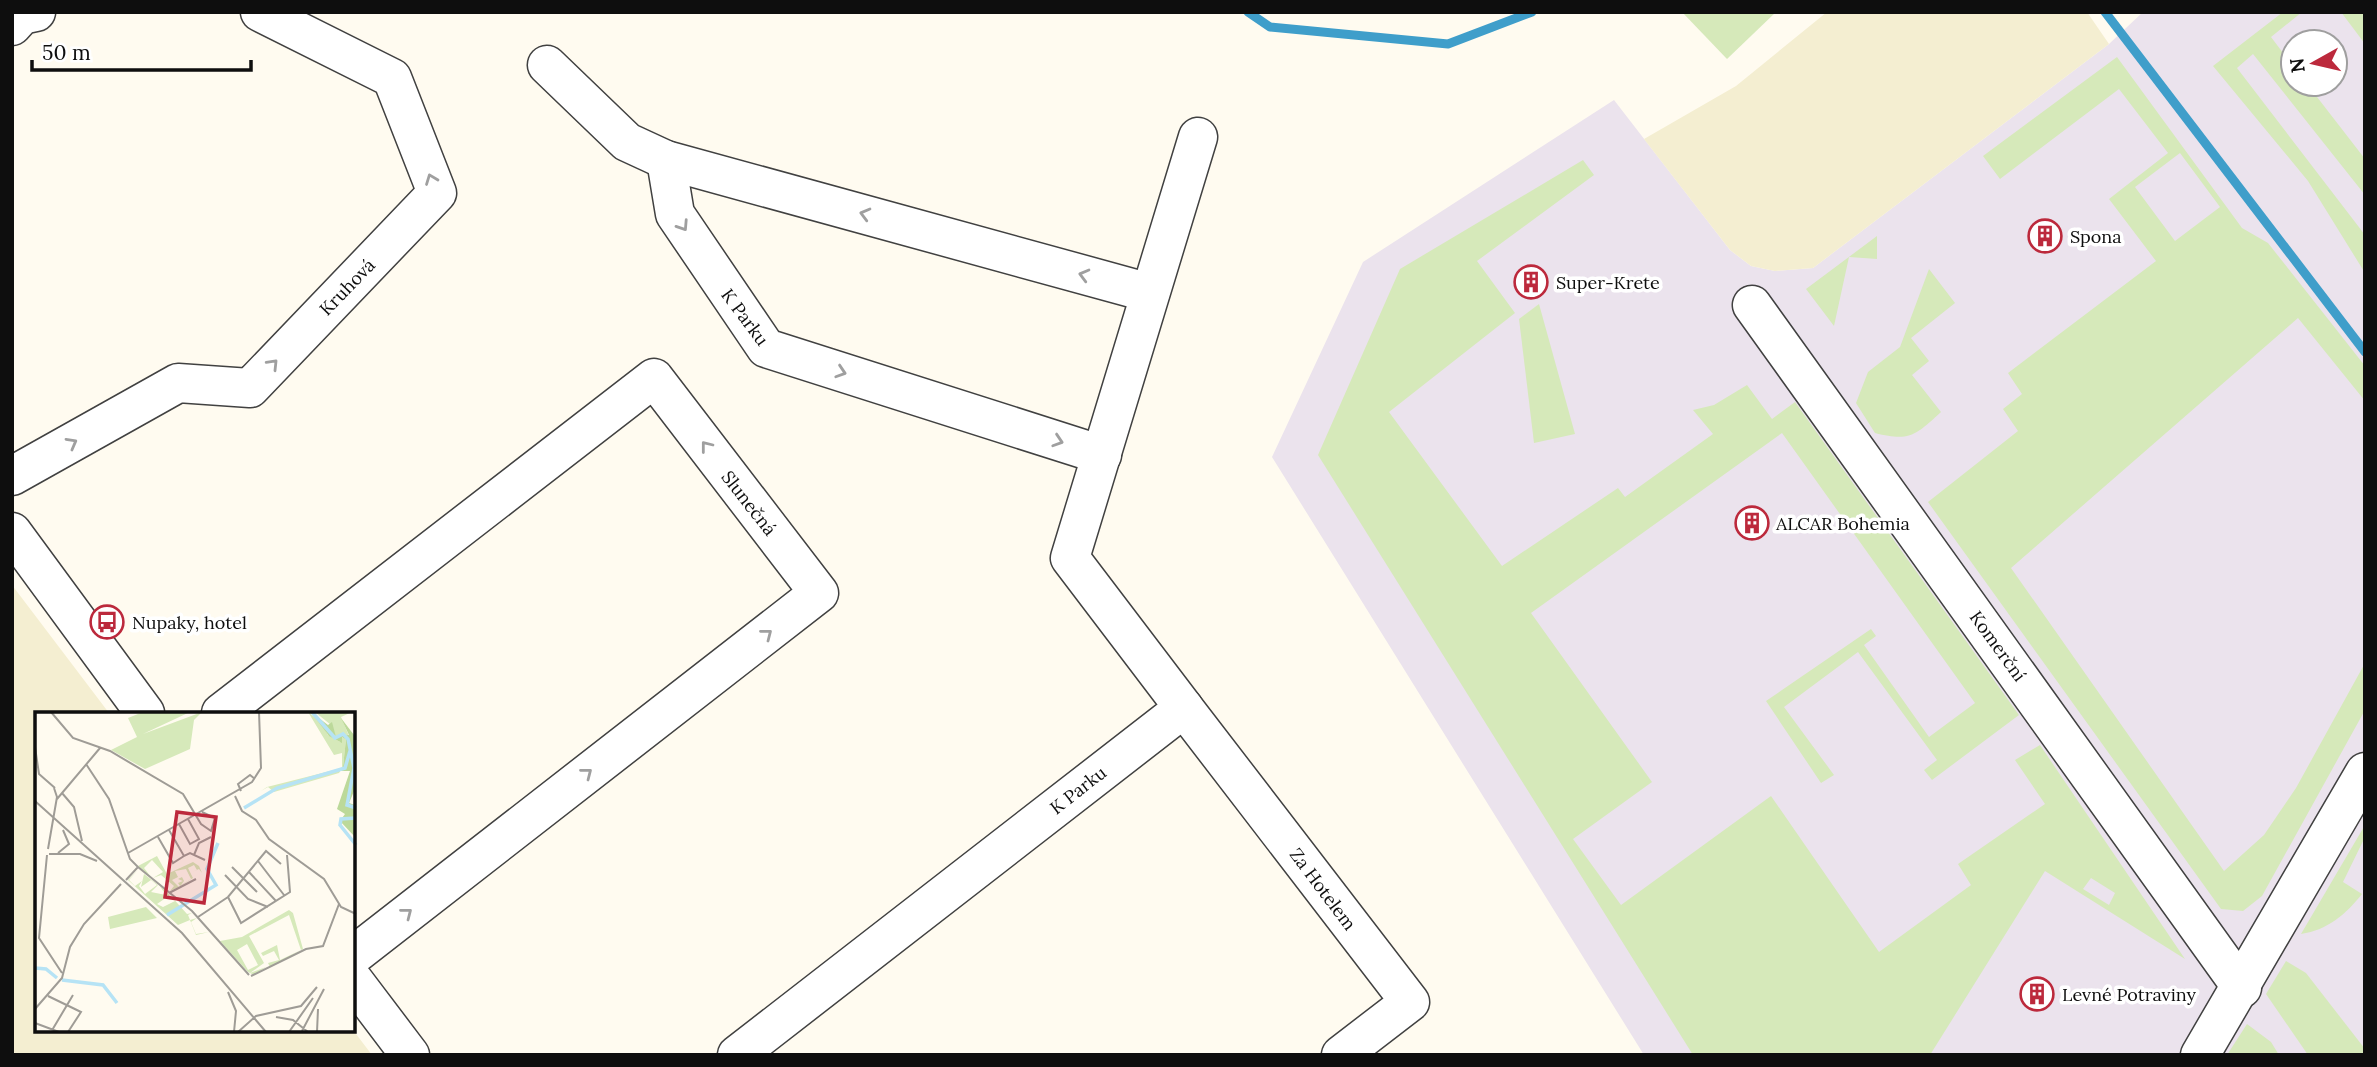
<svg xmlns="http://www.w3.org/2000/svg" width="2377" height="1067" font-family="Lora,serif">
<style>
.industrial{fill:#ebe3ed;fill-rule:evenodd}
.farmland{fill:#f4eed1}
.green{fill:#d6e9ba;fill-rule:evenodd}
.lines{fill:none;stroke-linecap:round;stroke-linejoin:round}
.stream{stroke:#3f9eca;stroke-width:9}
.minor-casing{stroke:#414141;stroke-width:41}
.minor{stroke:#fff;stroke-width:38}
.oneway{stroke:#9f9f9f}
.labels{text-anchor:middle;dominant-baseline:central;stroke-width:7;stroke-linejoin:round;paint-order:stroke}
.poi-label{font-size:18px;fill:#0e0e0e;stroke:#fff;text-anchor:start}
.street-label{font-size:18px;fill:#0e0e0e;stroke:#fff}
.inset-river{fill:none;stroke:#b6e3f5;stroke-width:3.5}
.inset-road{fill:none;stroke:#9f9c96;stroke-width:2}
.view{fill:#bc293c;fill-opacity:0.15;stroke:#bc293c;stroke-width:3.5}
.inset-edge{fill:none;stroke:#0e0e0e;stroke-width:3.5}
</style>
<rect width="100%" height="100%" fill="#fffbf0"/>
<path class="industrial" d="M2143,12H2365V1055H1644L1272,457L1363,262L1614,100L1730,250L1751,266L1775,271L1813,268L2109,44ZM2293,42H2335V84H2293Z"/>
<g class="farmland">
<polygon points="1827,12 2087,12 2109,44 1813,268 1775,271 1751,266 1730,250 1644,139 1736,86"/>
<polygon points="12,585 109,713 37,713 37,1030 353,1030 372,1055 12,1055"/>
</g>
<g class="green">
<polygon points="1682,12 1776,12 1727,59"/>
<polygon points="2283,12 2302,12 2271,37 2293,66 2293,84 2307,84 2365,159 2365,195 2253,54 2237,68 2365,235 2365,273 2308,181 2213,66"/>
<polygon points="2341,12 2365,12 2365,44"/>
<path d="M2117,57L2242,228L2268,243L2365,366V401L2298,318L2011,568L2224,871L2264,835L2296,788L2365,663V710L2262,896L2243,911L2221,909L1928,502L2018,431L2003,409L2022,394L2008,373L2156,261L2109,199L2168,153L2119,89L2000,179L1983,156ZM2180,153L2220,207L2175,241L2135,187Z"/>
<path d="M1583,160L1594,175L1477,261L1515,313L1389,412L1502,566L1618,488L1625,497L1713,434L1693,410L1714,405L1747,385L1772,419L1795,402L2019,715L1932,780L1924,770L1937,760L1858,652L1784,707L1834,775L1821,783L1766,701L1871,629L1876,636L1864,645L1929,737L1975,703L1782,433L1531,613L1652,782L1573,839L1621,905L1771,796L1879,952L1971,885L1958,864L2045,804L2015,760L2040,745L2185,959L2045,871L1930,1055H1693L1318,455L1400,269ZM2091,878L2115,893L2109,905L2083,889Z"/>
<polygon points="1877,236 1877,259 1849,257 1834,326 1806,289"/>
<path d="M1929,269L1955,303L1911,338L1929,361L1912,375L1941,412C1916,435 1910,442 1875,433L1856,403L1868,372L1900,347Z"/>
<polygon points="1539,304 1575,434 1534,443 1519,319"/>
<path d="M2365,825V837L2343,882L2362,894C2346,914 2328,930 2301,934Z"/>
<polygon points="2286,961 2306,973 2365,1049 2365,1055 2308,1055 2266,994"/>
<polygon points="2247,1024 2271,1042 2279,1055 2227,1055"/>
</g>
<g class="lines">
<g class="stream">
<polyline points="1248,12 1270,27 1448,44 1532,12"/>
<polyline points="2105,12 2365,352"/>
</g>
<defs>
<g id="minor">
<polyline points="12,26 22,15 36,12"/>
<polyline points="547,65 627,142 666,160 1150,293"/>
<polyline points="666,160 675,214 766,348 1102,455"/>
<polyline points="1752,305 2242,988"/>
<polyline points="12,476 178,383 250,388 437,193 392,78 260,12"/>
<polyline points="12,532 145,713"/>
<polyline points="1184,708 1410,1002 1341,1055"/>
<polyline points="221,713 654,378 819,593 354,955"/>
<polyline points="354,981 410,1055"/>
<polyline points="737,1055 1184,708 1070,558 1198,137"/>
<polyline points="2200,1055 2365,772"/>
</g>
</defs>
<use href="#minor" class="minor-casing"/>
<use href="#minor" class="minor"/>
</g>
<defs><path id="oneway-chevron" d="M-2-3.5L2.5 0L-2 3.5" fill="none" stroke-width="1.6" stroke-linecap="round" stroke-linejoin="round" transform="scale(1.75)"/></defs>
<g class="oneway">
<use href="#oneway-chevron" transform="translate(431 179) rotate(-111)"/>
<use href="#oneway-chevron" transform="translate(865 214) rotate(-165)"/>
<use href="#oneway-chevron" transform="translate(683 226) rotate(57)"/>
<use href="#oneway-chevron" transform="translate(1084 275) rotate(-165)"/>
<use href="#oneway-chevron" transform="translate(273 364) rotate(-46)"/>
<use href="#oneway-chevron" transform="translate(841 372) rotate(18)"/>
<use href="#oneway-chevron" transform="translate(1058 441) rotate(18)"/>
<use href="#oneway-chevron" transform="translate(72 443) rotate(-29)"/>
<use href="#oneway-chevron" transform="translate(706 446) rotate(-128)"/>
<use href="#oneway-chevron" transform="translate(767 634) rotate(-38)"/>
<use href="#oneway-chevron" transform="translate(587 773) rotate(-38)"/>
<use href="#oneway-chevron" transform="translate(407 913) rotate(-38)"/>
</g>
<defs>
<symbol id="building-ring" viewBox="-11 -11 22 22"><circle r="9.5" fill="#fff" stroke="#bc293c" stroke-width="1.5"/><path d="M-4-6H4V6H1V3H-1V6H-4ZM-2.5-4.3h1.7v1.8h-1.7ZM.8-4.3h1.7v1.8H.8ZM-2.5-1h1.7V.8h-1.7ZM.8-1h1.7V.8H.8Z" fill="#bc293c"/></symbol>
<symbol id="bus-ring" viewBox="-11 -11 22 22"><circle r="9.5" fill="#fff" stroke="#bc293c" stroke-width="1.5"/><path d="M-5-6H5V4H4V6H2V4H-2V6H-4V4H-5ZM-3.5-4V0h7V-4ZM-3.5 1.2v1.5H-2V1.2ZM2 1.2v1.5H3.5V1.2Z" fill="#bc293c"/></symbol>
</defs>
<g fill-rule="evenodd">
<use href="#building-ring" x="2026" y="217" width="38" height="38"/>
<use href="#building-ring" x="1512" y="263" width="38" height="38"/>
<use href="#building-ring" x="1733" y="504" width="38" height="38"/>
<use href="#bus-ring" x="88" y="603" width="38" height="38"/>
<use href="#building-ring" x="2018" y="975" width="38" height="38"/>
</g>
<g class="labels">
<g class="poi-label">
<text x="2070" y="236">Spona</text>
<text x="1556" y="282">Super-Krete</text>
<text x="1776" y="523">ALCAR Bohemia</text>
<text x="132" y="622">Nupaky, hotel</text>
<text x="2062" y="994">Levné Potraviny</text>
</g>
<g class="street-label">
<text transform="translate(347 287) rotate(-46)">Kruhová</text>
<text transform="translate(745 317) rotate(53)">K Parku</text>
<text transform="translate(749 503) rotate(52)">Slunečná</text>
<text transform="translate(1998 646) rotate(54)">Komerční</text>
<text transform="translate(1078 790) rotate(-38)">K Parku</text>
<text transform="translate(1323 889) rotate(53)">Za Hotelem</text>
</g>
</g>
<g transform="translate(35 712)">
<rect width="320" height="320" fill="#fffbf0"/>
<path d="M108,0H155L108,22L167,0L159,8L155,37L110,57L76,38L102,25L93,6ZM273,0L285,9L293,23L305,30L308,24L311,27L308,55L304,61L239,80L233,75L226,79L232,75L307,56V41L299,43ZM280,0H317L306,5L314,24L301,25L296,13ZM122,144L132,162L158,150L164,154L167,161L164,157L157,160L162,158L159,153L153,156L158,166L145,174L143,171L148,169L143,167L147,165L149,169L146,173L156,167L151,157L140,159L143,165L137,168L144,175L135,179L139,174L126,163L118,166L128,160L117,148L109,156L116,165L103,154ZM103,158L94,168L100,174L107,169L104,174L110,182L122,173L116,168L106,175L109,162L123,173L116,180L131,183L124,173L135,183L122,192L128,195L140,189L135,183L152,202L157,201L153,203L155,208L162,206L156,210L161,222L174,220L161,223L155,208L143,213L93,168ZM111,195L122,206L75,217L73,205ZM254,198L258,201L268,237L235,255L233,251L244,248L239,239L228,244L226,241L242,233L245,248L266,238L254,203L214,224L229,251L215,261L231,255L220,262H217L213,260L185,229L207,225ZM212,232L223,253L213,258L202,238Z" fill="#d6e9ba" fill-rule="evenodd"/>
<path d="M276,0L293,13L297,10L301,25L314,23L306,6L319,23L320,77L314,91L320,93V125L305,109L310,102L302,97L315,59H302L308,55L311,27L307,25V31L294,24Z" fill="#bcd99a"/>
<path class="inset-river" d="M277,0L300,26L308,22L313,27L319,56L312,93L321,96M209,96L242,76L310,56L315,39M321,106L306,107L305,113L321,133M132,203L181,173L172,157L183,131M0,256L11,257L22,266M27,268L68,273L82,291"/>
<path class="inset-road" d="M16,0L38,26L75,39L148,82L166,112L176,119L180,106L167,100M0,35L4,62L20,76M51,52L74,87L95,147L103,155L91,168M206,79L203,72L215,63L220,67M27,81L39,95L47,129M200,84L207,99L221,108L234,127L289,167L306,195L321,202M22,87L65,36M0,89L147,221L231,320M144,112L155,132L164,127L153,107M134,118L149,144L155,141L170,148M123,125L138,151L149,144M13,137L22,85L19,76M23,141L34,132L28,118M93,141L217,70L226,56L224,0M14,142H45L62,149M12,143L4,226L27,261M159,143L164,131L176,125M223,149L249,183M103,155L157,199L214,263M197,155L222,180M214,160L241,189M190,163L213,187L233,195M134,181L161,167M193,185L206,211L255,180L252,143M163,205L193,185L231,139L246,152M216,264L271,237L288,234L304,192M193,280L201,299L199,320M13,284L46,300L33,320M0,297L27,266L35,235L49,212L86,172M241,305L258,308L273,320M0,311L24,320M267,319L289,277M16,320L38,283M203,320L221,304L266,294L282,275M254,320L278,286M282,320L283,297"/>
<path class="view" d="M142,100L181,105L169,191L130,185Z"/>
<rect width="320" height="320" class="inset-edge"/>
</g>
<rect width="2377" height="1067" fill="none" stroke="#0e0e0e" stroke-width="28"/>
<g transform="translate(2314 63) rotate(262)"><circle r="33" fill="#ffffff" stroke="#9f9f9f" stroke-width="2"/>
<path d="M0-5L12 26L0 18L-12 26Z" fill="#bc293c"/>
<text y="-10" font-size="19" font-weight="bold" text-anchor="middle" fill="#0e0e0e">N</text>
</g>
<path d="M32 60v10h219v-10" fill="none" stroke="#0e0e0e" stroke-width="3.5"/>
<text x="42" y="60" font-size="21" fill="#0e0e0e" stroke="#ffffff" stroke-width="5" paint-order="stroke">50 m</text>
</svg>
